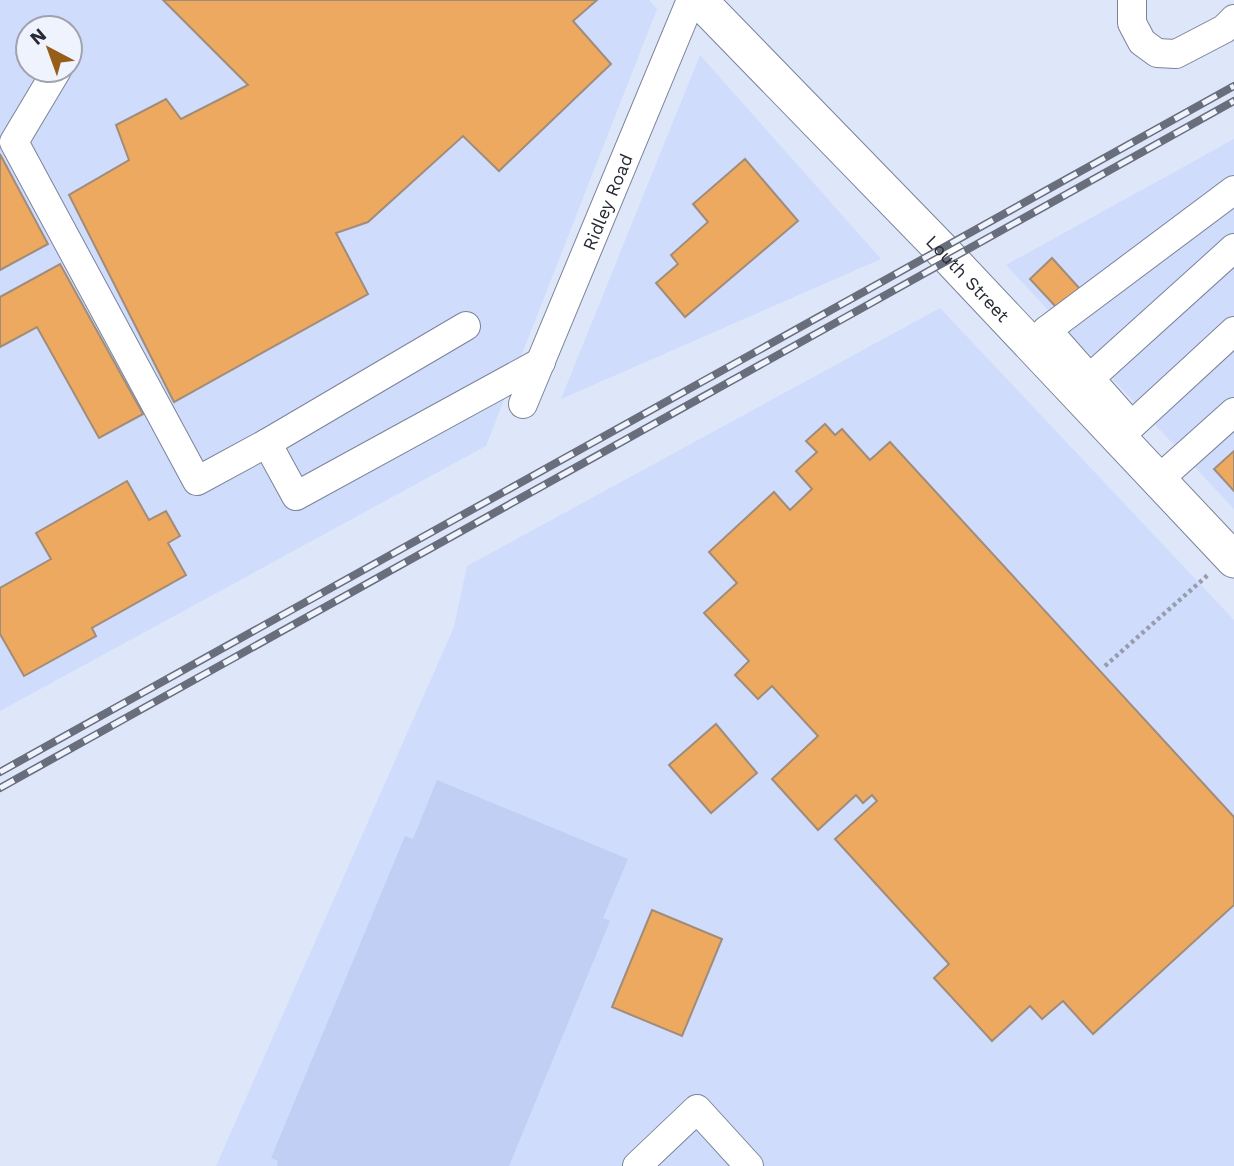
<svg xmlns="http://www.w3.org/2000/svg" width="1234" height="1166" font-family="'Work Sans',sans-serif">
	<style>
		.built { fill: #cfdcfc; fill-rule: evenodd }
		.garden { fill: #c1cff5 }
		.building { fill: #eea961; stroke: #a08c79; stroke-width: 2 }
		.lines { fill: none; stroke-linecap: round; stroke-linejoin: round }
		.minor-casing { stroke: #7b839a; stroke-width: 30 }
		.major-casing { stroke: #7b839a; stroke-width: 37 }
		.path { stroke: #979dad; stroke-width: 4.5; stroke-dasharray: 3.5 3.5; stroke-linecap: butt }
		.minor { stroke: #fff; stroke-width: 28 }
		.major { stroke: #fff; stroke-width: 35 }
		.rail-casing { stroke: #696e7c; stroke-width: 8 }
		.rail { stroke: #eff3fe; stroke-width: 5; stroke-dasharray: 16; stroke-linecap: butt }
		.labels { text-anchor: middle; dominant-baseline: central; stroke-width: 6; stroke-linejoin: round; paint-order: stroke }
		.street-label { font-size: 18px; fill: #272a34; stroke: #eff3fe }
	</style>
	<rect width="100%" height="100%" fill="#dee6fa"/>
	<g class="built">
		<path d="M0 0H649L657 9 486 446 0 711ZM28 28H70V70H28Z"/>
		<path d="M700 55 881 259 561 399Z"/>
		<path d="M1234 139V509L1006 265Z"/>
		<path d="M940 308 1234 620V1166H216L454 627 467 566Z"/>
	</g>
	<path class="garden" d="M437 780 628 859 603 918 610 921 509 1166H277L278 1161 271 1158 405 836 413 839Z"/>
	<g class="building">
		<path d="M163 0H597L573 21 611 64 499 171 463 136 368 222 336 233 368 294 174 402 69 195 129 160 116 125 166 99 181 119 248 85Z"/>
		<path d="M0 154 48 244 0 270Z"/>
		<path d="M745 159 798 221 685 317 656 283 678 264 671 255 708 222 693 204Z"/>
		<path d="M1052 258 1080 289 1058 309 1030 279Z"/>
		<path d="M60 264 143 414 99 438 37 327 0 347V297Z"/>
		<path d="M825 424 835 435 842 429 870 460 890 442 1234 817V905L1093 1034 1063 1001 1042 1019 1030 1006 992 1041 934 978 949 964 835 839 877 801 872 795 863 803 856 795 818 830 772 779 818 736 772 686 758 699 735 675 749 661 704 613 737 583 709 552 774 492 790 510 812 489 796 471 817 452 806 441Z"/>
		<path d="M1234 451V491L1214 469Z"/>
		<path d="M127 481 149 520 166 511 180 536 168 543 186 575 92 628 96 636 24 676 0 634V588L51 559 36 533Z"/>
		<path d="M716 724 757 773 711 813 669 765Z"/>
		<path d="M652 910 722 939 682 1036 612 1007Z"/>
	</g>
	<g class="lines">
		<g class="minor-casing">
			<g id="minor">
				<path d="M1132 0V23L1142 42 1157 53 1176 54 1224 29 1234 19"/>
				<path d="M57 70 14 142 197 481 267 443 466 326"/>
				<path d="M1047 330 1234 190"/>
				<path d="M1034 342 1047 330 1131 425"/>
				<path d="M1090 378 1234 248"/>
				<path id="s1" d="M523 404 691 0"/>
				<path d="M1119 437 1234 331"/>
				<path d="M267 443 296 496 541 362"/>
				<path d="M1158 480 1234 412"/>
				<path d="M637 1166 697 1109 749 1166"/>
			</g>
		</g>
		<g class="major-casing">
			<g id="major">
				<path id="s2" d="M699 0 941 249 1234 560"/>
			</g>
		</g>
		<path class="path" d="M1105 666 1209 574"/>
		<use href="#minor" class="minor"/>
		<use href="#major" class="major"/>
		<g class="rail-casing">
			<g id="rail">
				<path d="M0 772 1234 86"/>
				<path d="M0 788 1234 101"/>
			</g>
		</g>
		<use href="#rail" class="rail"/>
	</g>
	<g class="labels">
		<g class="street-label">
			<text stroke="none"><textPath href="#s1" startOffset="219">Ridley Road</textPath></text>
			<text stroke="none"><textPath href="#s2" startOffset="387">Louth Street</textPath></text>
		</g>
	</g>
	<g transform="translate(49 49) rotate(319)"><circle r="33" fill="#eff3fe" stroke="#9fa3ad" stroke-width="2"/>
	<path d="M0-5L12 26L0 18L-12 26Z" fill="#975e1a"/>
	<text y="-10" font-size="19" font-weight="bold" text-anchor="middle" fill="#272a34">N</text>
	</g>
</svg>
